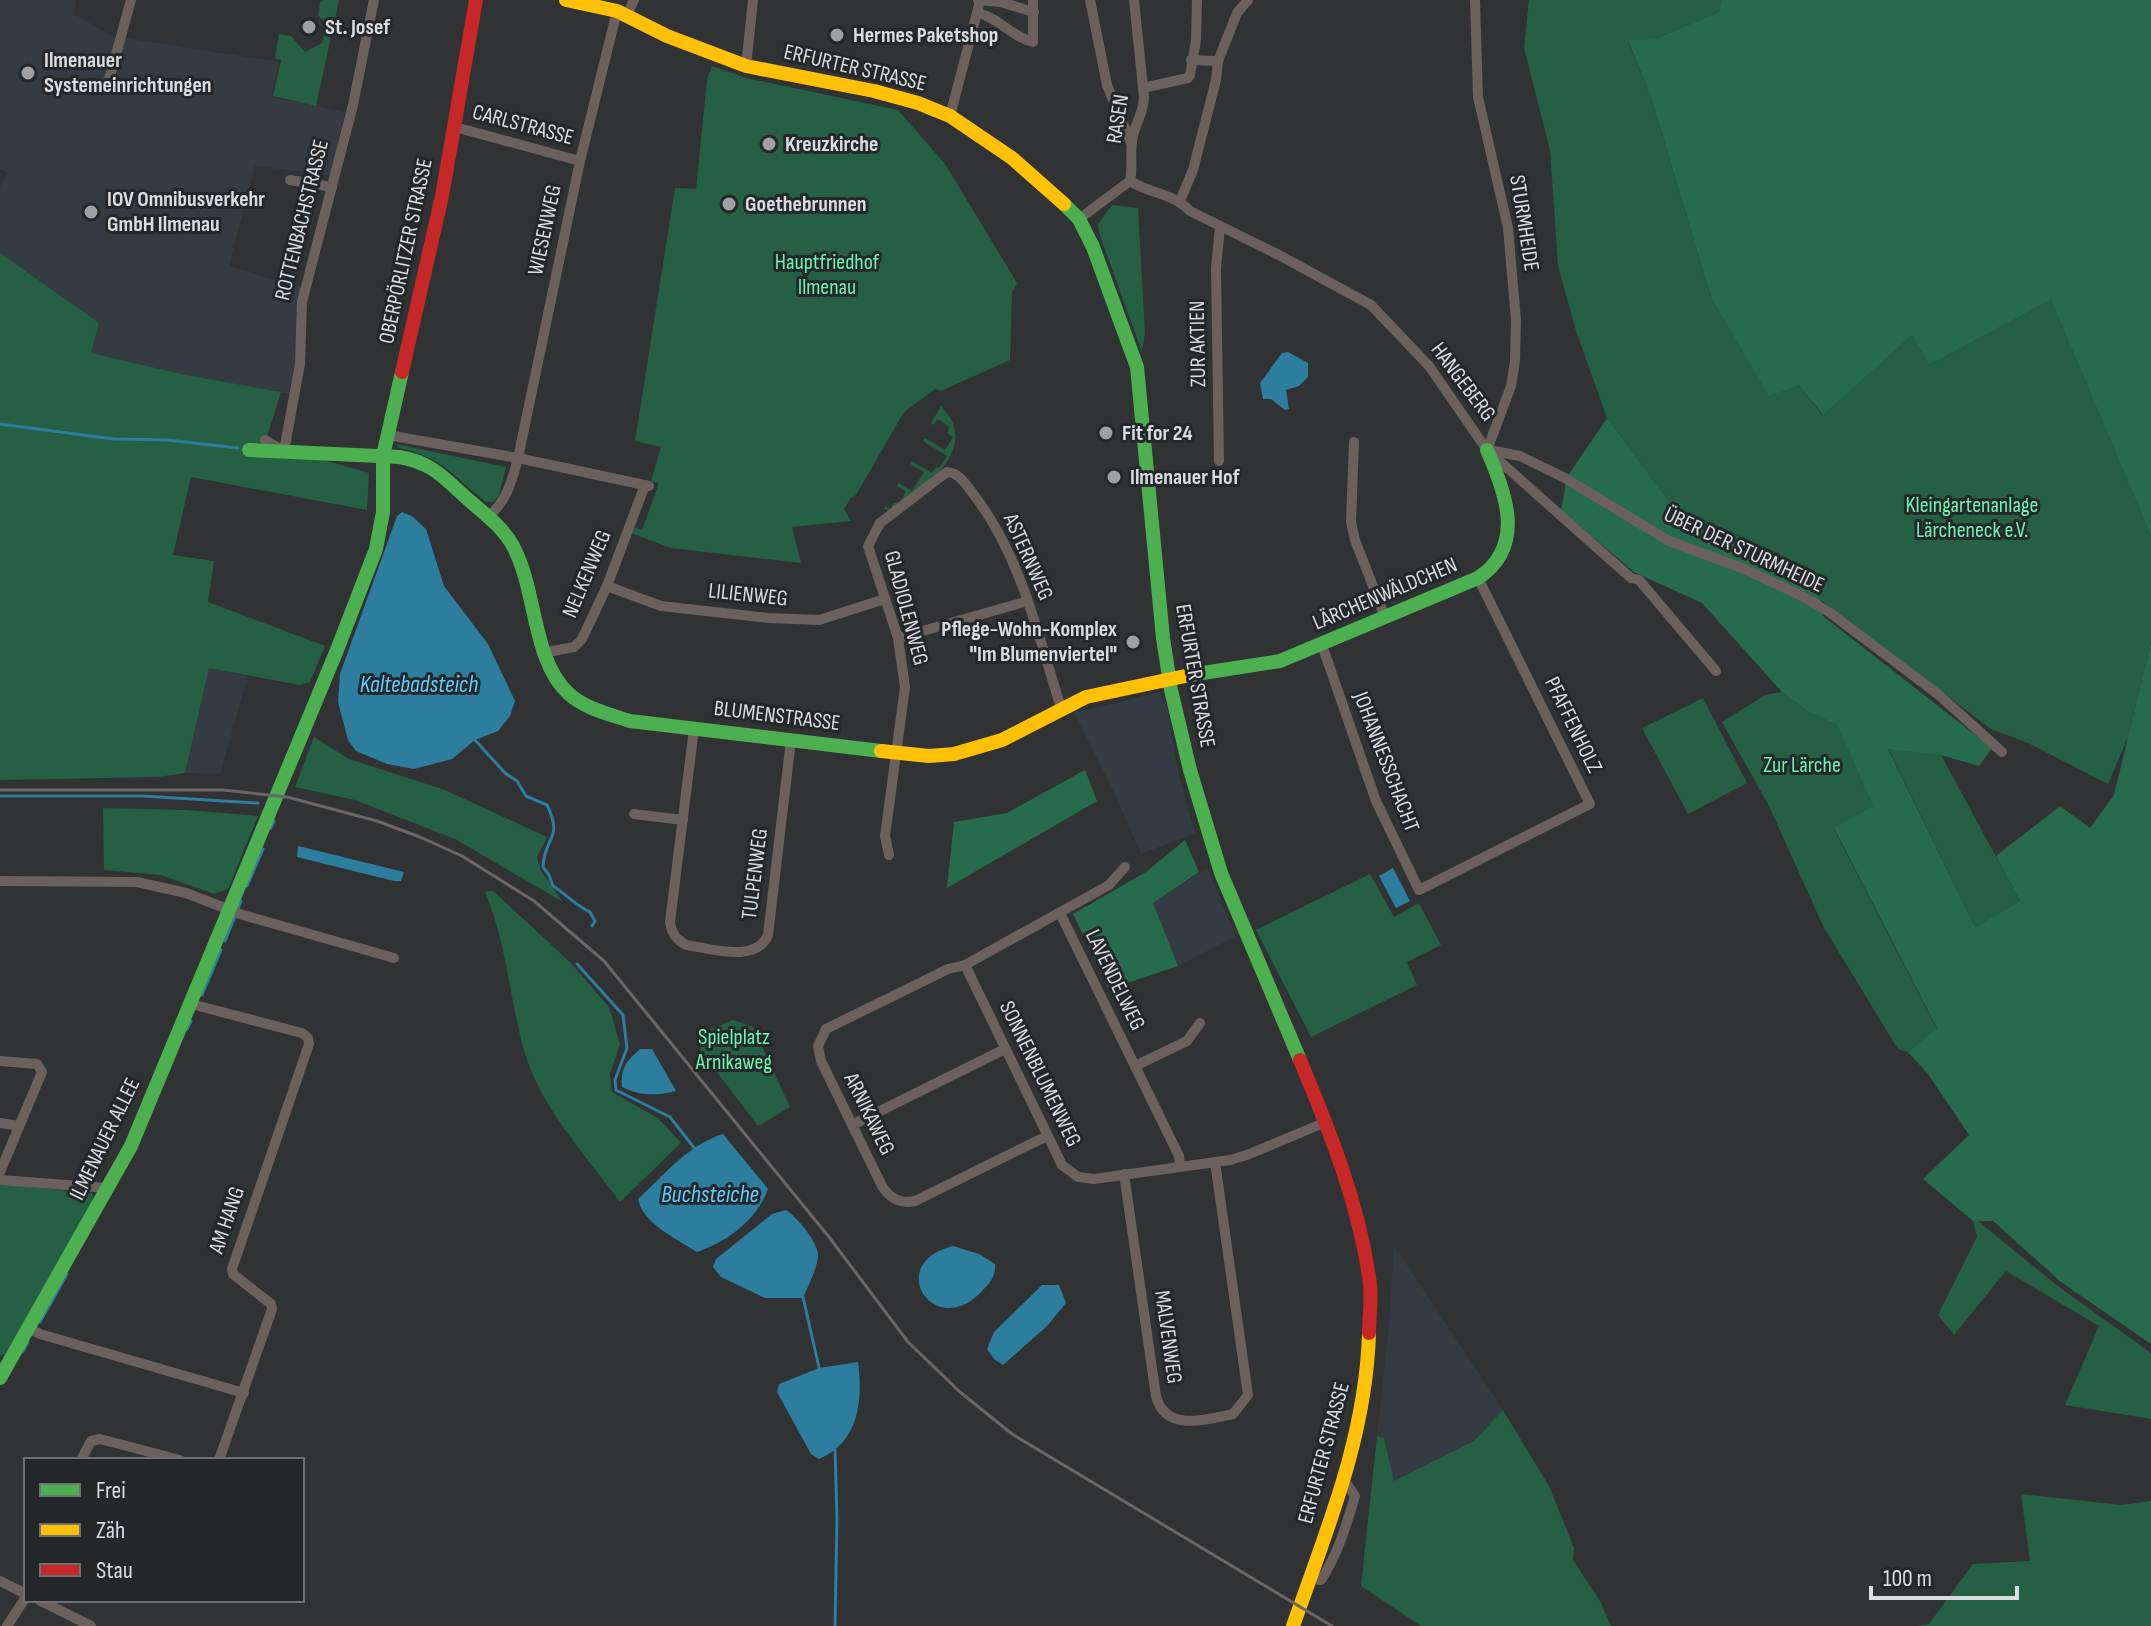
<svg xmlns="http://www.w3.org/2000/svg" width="2151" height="1626" font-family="'Sofia Sans Condensed',sans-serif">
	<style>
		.built { fill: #353b42 }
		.green { fill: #255f44 }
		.forest { fill: #266c4c }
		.water { fill: #2d7d9e }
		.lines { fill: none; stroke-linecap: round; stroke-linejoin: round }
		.stream { stroke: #2d7d9e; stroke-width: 3 }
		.street { stroke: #6b605e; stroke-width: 10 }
		.fast { stroke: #4caf50; stroke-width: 14 }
		.slow { stroke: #ffc107; stroke-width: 14 }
		.jam { stroke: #c62828; stroke-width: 14 }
		.rail { stroke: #6c6766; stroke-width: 3 }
		.poi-dot { fill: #9fa0a3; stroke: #25282b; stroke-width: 3 }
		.labels { text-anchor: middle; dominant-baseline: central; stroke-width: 6; stroke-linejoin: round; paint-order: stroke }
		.poi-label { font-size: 22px; font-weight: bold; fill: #dbdcdf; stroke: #25282b; text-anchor: start }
		.street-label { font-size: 22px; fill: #dbdcdf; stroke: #25282b }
		.park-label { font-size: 22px; fill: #6df4b1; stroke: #25282b }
		.water-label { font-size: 24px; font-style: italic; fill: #5fceff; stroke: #25282b }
	</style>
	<rect width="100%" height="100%" fill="#303234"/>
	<g class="built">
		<path d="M0 0H76L74 14 112 36 279 62 271 97 345 112 330 175 255 166 229 266 301 288 295 365 289 394 186 375 91 353 99 323 0 253V187L7 173 0 169Z"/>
		<path d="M209 667 248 676 220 774 185 773Z"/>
		<path d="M1160 692 1167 708 1179 776 1195 833 1141 854 1115 794 1074 713Z"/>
		<path d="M1207 868 1236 936 1178 966 1153 903Z"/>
		<path d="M1394 1245 1503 1410 1474 1441 1393 1481 1384 1438 1377 1436 1389 1324Z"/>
	</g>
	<g class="green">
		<path d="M324 0H339L316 106 273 96 281 60 275 58 279 34 291 36 305 52 322 43 326 22 318 16 320 3Z"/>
		<path d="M1529 0H1722L1719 12 1655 39 1628 41 1651 97 1711 297 1799 385 1822 415 1912 335 1929 365 2051 300 2151 536V642L2128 737 2108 784 2028 743 1991 729 1821 600 1780 554 1673 507 1607 418 1576 331 1558 266 1550 150 1524 48Z"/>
		<path d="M712 66 746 78 898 110 945 164 1017 283 1012 293 1010 360 941 391 935 389 904 412 856 495 851 498 844 509 851 521 792 527 801 563 671 548 631 533 633 527 642 530 659 483 651 481 661 447 635 441 675 188 696 189 707 79Z"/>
		<path d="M1112 205 1138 208 1145 333 1142 352 1099 233 1098 224Z"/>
		<path d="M0 253 99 323 91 353 186 375 281 392 265 443 369 473 367 510 191 477 173 555 214 561 208 602 325 646 310 682 300 685 209 668 185 773 158 777 0 780Z"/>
		<path d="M941 406C946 412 953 420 954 427 964 466 914 491 889 511L884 509 885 506 890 509 894 503 900 502 906 492 897 486 899 483 912 491 924 472 910 464 912 461 932 473 936 467 939 468 947 456 923 441 925 438 945 450 953 437 947 433 950 427 937 419 934 425 931 423Z"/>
		<path d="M396 444 506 467 499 495 493 502H486C452 475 445 459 399 448Z"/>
		<path d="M1782 692 1809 712 1837 725 1873 806 1834 829 1937 1029 1908 1052 1898 1049 1824 928 1769 806 1722 722 1765 695Z"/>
		<path d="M1703 698 1747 783 1688 814 1642 728Z"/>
		<path d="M314 737 349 759 445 790 547 837 537 857 541 871 563 902 455 839 355 800 295 787Z"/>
		<path d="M1888 748 1941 755 2020 901 1975 927Z"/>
		<path d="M103 808 186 810 258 816 228 889 214 894 161 875 104 870Z"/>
		<path d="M1370 874 1394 917 1419 903 1441 945 1407 962 1417 985 1311 1037 1256 930Z"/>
		<path d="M492 890 570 962 609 1007 620 1044 610 1074 612 1092 658 1118 681 1143 620 1202C584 1153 539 1106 523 1047 509 995 506 941 485 892Z"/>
		<path d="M733 1020 753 1027 790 1107 758 1126 700 1050 704 1032Z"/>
		<path d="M0 1184 92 1193 94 1202 7 1356 2 1354 0 1357Z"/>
		<path d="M1973 1221H1978L2059 1287 2151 1353V1419L2065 1405 2099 1326 2006 1271 1954 1335 1938 1315 1977 1237Z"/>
		<path d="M1503 1410 1549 1486 1574 1548 1573 1560 1600 1601 1611 1626H1421L1361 1586 1377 1436 1384 1438 1394 1481 1474 1441Z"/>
		<path d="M2021 1494 2122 1505 2151 1501V1626H1916L1929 1624 1973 1564 2030 1561Z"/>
	</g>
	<g class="forest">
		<path d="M1722 0H2151V536L2051 300 1929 365 1912 335 1823 415 1799 385 1769 396 1711 297 1651 97 1628 40 1655 39 1719 12Z"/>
		<path d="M1607 418 1673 507 1780 555 1821 600 1823 616 1992 748 1979 766 1941 755 1888 749 1975 927 2020 901 1996 856 2060 806 2090 828 2114 795 2151 642V1344L2061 1282 1993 1221H1973L1923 1179 1969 1135 1928 1074 1908 1052 1937 1028 1834 828 1873 806 1837 725 1809 712 1782 692 1702 603 1634 572 1561 510 1567 477Z"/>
		<path d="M1085 770 1097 801 947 888 954 822 1007 813Z"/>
		<path d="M1185 840 1199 872 1153 903 1178 966 1109 989 1073 914 1146 872Z"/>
	</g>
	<g class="water">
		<path d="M1288 352 1308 363V377L1299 386 1286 390 1289 409 1285 410 1271 399H1263L1260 383 1282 353Z"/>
		<path d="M402 512 412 516 426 529 444 586 488 644 515 701 510 716 498 731 475 740 452 759 414 769 387 764 356 751 348 740 338 702 340 674 397 516Z"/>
		<path d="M298 846 404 872 401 881H394L297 857Z"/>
		<path d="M1393 868 1410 901 1396 908 1379 876Z"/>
		<path d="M640 1049H652L676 1091C657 1096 639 1096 622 1087 620 1068 627 1061 640 1049Z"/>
		<path d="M723 1134 768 1189C757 1220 727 1242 697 1252 677 1239 643 1224 638 1199 664 1175 689 1144 723 1134Z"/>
		<path d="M786 1210C796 1216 819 1243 818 1256 817 1269 808 1286 803 1298H765L721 1277 713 1267 716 1259 772 1214Z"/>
		<path d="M953 1246 979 1254 995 1264C996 1276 990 1283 982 1291 936 1342 882 1264 953 1246Z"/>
		<path d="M1042 1285H1059L1066 1303 1047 1326 1003 1365 994 1359 987 1349 994 1332Z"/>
		<path d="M858 1362C863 1401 859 1442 819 1459L811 1454 777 1392 779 1384 819 1368Z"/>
	</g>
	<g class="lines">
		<g class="stream">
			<path d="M0 424 114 439 168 440 238 448"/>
			<path d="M475 740 505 773 517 781 526 796 547 805C564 840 544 836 543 867L549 875 553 886C566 894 576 906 590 912L595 921 592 926"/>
			<path d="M0 796H143L258 803"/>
			<path d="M271 828 274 821"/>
			<path d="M247 886 263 849"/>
			<path d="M225 941 241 901"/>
			<path d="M577 964 623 1015 627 1048 615 1080 616 1090 670 1117 695 1149"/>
			<path d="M202 995 221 950"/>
			<path d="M187 1029 191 1021"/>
			<path d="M803 1297 820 1372"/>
			<path d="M40 1322 67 1274"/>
			<path d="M23 1351 28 1342"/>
			<path d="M835 1450 837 1518 835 1626"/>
		</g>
		<g class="street">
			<path d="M978 0 1000 2 1034 12"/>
			<path d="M1090 0 1107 85 1131 143"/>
			<path d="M1475 0 1478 97 1508 228 1516 320 1515 361 1511 386 1487 450"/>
			<path d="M978 13C999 18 1012 37 1033 42V0"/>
			<path d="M627 15 634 0"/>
			<path d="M1191 60 1218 61"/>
			<path d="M746 66 753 0"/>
			<path d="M107 87 131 0"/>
			<path d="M1143 88 1188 78 1190 75 1196 40 1197 0"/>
			<path d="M950 116 980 1"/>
			<path d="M455 127 580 161"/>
			<path d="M290 180 332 187"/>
			<path d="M1130 181C1150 194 1173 193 1190 211L1279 255 1371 305 1429 366 1487 450 1631 578 1639 580 1716 671"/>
			<path d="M1180 201 1193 170 1216 80 1218 61 1237 13 1248 0"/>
			<path d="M1079 219 1130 181C1133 168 1130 155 1132 141 1134 125 1144 113 1144 97L1134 0"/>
			<path d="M388 435 518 458 649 486"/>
			<path d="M265 440 284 451 300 364 302 302 353 105 374 0"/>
			<path d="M1354 442 1351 522 1355 540 1385 617"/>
			<path d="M1489 450 1520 456 1563 477 1669 541 1742 568 1802 596 1829 612 1939 695 2002 752"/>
			<path d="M1219 461 1216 268 1220 227"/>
			<path d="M489 516C507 500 512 481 518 458L580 161 617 11"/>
			<path d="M607 586 661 606 768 618 819 620 885 599"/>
			<path d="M898 638 1028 601"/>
			<path d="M1322 645 1376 801 1419 890 1590 804 1478 578"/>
			<path d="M542 653 574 647 582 639 607 586 645 485"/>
			<path d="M694 729 670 922C672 934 676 939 686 945 710 948 756 964 768 935L791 740"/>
			<path d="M634 814 683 820"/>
			<path d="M889 855 885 836 905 687 898 638 868 546 880 523 947 472C960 473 966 485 974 495 1021 556 1038 635 1061 708"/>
			<path d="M0 881 137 882 186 893 243 915 394 958"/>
			<path d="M1060 913 1179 1156 1180 1166"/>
			<path d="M965 965 1062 1165 1078 1177 1094 1179 1230 1160 1247 1155 1326 1122"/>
			<path d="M191 1004 302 1033 308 1038 309 1044 232 1269 233 1274 271 1304 272 1309 219 1460"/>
			<path d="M0 1061 37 1064 42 1072 0 1172"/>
			<path d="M1135 1066 1187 1041 1200 1023"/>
			<path d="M0 1123 19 1126"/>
			<path d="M852 1125 1005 1049"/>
			<path d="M1047 1136 915 1201C901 1204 890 1199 882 1186L821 1061 818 1046 826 1029 948 969 965 965 1109 885 1125 867"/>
			<path d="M1124 1174 1156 1396C1165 1432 1205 1420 1233 1414L1248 1395 1215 1162"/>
			<path d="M0 1180 108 1188"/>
			<path d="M28 1328 40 1334 244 1393"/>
			<path d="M81 1460 91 1441 100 1439 180 1460"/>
			<path d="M1310 1579 1321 1580C1338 1554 1346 1526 1355 1496L1344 1480"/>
			<path d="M0 1581 26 1594"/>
			<path d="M39 1600 91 1626"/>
			<path d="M7 1626 26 1597"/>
		</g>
		<g class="fast">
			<path d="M1064 204 1079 219 1093 247 1137 367 1163 638 1171 690 1190 770 1221 873 1300 1060"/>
			<path d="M249 450 399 457C427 461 442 475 461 493 479 510 501 524 513 546 537 590 532 661 569 694 586 709 609 714 630 721L881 751"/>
			<path d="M1190 675 1280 661 1478 578C1526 547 1506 493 1487 450"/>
			<path d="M0 1378 131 1146 337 650 376 549 383 512V456L402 372"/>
		</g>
		<g class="slow">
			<path d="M566 0 617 11 667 36 746 66 874 91 918 103 950 116 1012 158 1064 204"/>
			<path d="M881 751 929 756 954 754 1002 740 1086 697 1190 675"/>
			<path d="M1293 1626C1327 1529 1366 1437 1369 1333"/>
		</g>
		<g class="jam">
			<path d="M402 372 442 196 476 0"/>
			<path d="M1300 1060C1330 1132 1360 1206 1370 1284 1372 1300 1369 1317 1369 1333"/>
		</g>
		<path class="rail" d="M0 790H223L287 797 377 821 420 837 462 856 534 901 604 961 829 1237 908 1342 960 1392 1012 1434 1332 1626"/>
	</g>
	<g class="poi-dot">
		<circle cx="309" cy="27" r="8"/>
		<circle cx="837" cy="35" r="8"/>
		<circle cx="28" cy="73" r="8"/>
		<circle cx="769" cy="144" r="8"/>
		<circle cx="729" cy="204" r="8"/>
		<circle cx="91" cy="212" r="8"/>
		<circle cx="1106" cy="433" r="8"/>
		<circle cx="1114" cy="477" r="8"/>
		<circle cx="1133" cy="642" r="8"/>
	</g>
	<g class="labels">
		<g class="poi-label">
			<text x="325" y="27">St. Josef</text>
			<text x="853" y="35">Hermes Paketshop</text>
			<text x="44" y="60">Ilmenauer<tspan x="44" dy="25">Systemeinrichtungen</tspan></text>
			<text x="785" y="144">Kreuzkirche</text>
			<text x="107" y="199">IOV Omnibusverkehr<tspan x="107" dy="25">GmbH Ilmenau</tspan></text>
			<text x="745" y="204">Goethebrunnen</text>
			<text x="1122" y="433">Fit for 24</text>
			<text x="1130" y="477">Ilmenauer Hof</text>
			<text x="1117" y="629" text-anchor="end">Pflege-Wohn-Komplex<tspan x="1117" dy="25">"Im Blumenviertel"</tspan></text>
		</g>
		<g class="street-label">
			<text transform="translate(855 68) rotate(13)">ERFURTER STRASSE</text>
			<text transform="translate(1118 119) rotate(-81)">RASEN</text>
			<text transform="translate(523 125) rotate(15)">CARLSTRASSE</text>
			<text transform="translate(302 220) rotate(-76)">ROTTENBACHSTRASSE</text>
			<text transform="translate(1524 223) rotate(81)">STURMHEIDE</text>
			<text transform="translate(545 230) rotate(-78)">WIESENWEG</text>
			<text transform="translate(406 251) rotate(-78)">OBERPÖRLITZER STRASSE</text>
			<text transform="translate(1198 344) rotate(-91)">ZUR AKTIEN</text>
			<text transform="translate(1463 382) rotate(53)">HANGEBERG</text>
			<text transform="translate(1744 550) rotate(25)">ÜBER DER STURMHEIDE</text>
			<text transform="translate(1028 557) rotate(66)">ASTERNWEG</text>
			<text transform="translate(587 574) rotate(-67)">NELKENWEG</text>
			<text transform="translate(1385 594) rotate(-23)">LÄRCHENWÄLDCHEN</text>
			<text transform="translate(748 595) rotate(6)">LILIENWEG</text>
			<text transform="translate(906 608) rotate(75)">GLADIOLENWEG</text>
			<text transform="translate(1195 676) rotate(80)">ERFURTER STRASSE</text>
			<text transform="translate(777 716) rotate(7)">BLUMENSTRASSE</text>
			<text transform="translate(1573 725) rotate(64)">PFAFFENHOLZ</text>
			<text transform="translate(1386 762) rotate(69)">JOHANNESSCHACHT</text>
			<text transform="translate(755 874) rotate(-83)">TULPENWEG</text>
			<text transform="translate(1115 980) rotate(64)">LAVENDELWEG</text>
			<text transform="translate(1040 1074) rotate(64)">SONNENBLUMENWEG</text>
			<text transform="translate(869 1114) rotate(64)">ARNIKAWEG</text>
			<text transform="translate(105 1139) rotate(-64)">ILMENAUER ALLEE</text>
			<text transform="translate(227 1220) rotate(-71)">AM HANG</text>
			<text transform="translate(1168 1337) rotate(82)">MALVENWEG</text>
			<text transform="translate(1324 1453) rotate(-75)">ERFURTER STRASSE</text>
		</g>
		<g class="park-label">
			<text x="827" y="262">Hauptfriedhof<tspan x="827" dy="25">Ilmenau</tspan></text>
			<text x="1972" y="505">Kleingartenanlage<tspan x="1972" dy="25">Lärcheneck e.V.</tspan></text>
			<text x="1802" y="765">Zur Lärche</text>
			<text x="734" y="1037">Spielplatz<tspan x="734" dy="25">Arnikaweg</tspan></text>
		</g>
		<g class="water-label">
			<text x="419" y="684">Kaltebadsteich</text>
			<text x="710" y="1194">Buchsteiche</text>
		</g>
	</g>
	<rect x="24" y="1458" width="280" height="144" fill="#25282b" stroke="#6e7073" stroke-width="2"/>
	<rect x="40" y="1484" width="40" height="12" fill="#4caf50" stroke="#6e7073" stroke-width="2"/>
	<text x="96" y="1498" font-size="24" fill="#dbdcdf">Frei</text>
	<rect x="40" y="1524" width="40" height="12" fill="#ffc107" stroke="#6e7073" stroke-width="2"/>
	<text x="96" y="1538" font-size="24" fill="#dbdcdf">Zäh</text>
	<rect x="40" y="1564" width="40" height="12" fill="#c62828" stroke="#6e7073" stroke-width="2"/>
	<text x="96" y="1578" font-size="24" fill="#dbdcdf">Stau</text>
	<path d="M1871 1586v12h146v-12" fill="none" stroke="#dbdcdf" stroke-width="4"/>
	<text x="1883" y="1586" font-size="24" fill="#dbdcdf" stroke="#25282b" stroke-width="6" paint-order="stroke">100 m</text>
</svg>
